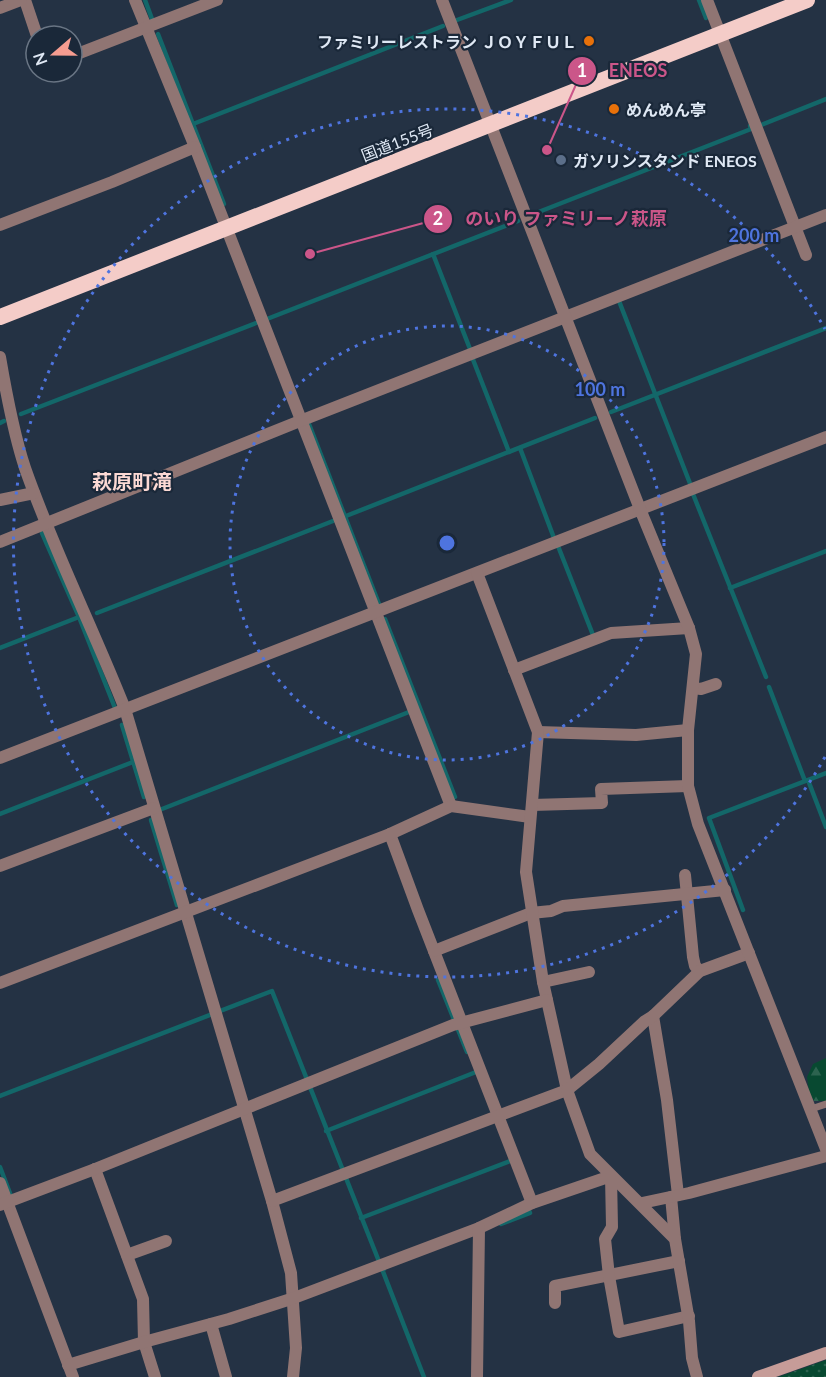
<svg xmlns="http://www.w3.org/2000/svg" width="826" height="1377" font-family="Lato,'Noto Sans JP',sans-serif">
	<style>
		.grass { fill: url(#grass-dots) }
		.forest { fill: url(#forest-firs) }
		.lines { fill: none; stroke-linecap: round; stroke-linejoin: round }
		.stream { stroke: #136769; stroke-width: 4.5 }
		.service { stroke: #907573; stroke-width: 7 }
		.minor { stroke: #907573; stroke-width: 12 }
		.tertiary { stroke: #907573; stroke-width: 12 }
		.secondary { stroke: #c69c98; stroke-width: 12 }
		.trunk { stroke: #f4ccc8; stroke-width: 16 }
		.ring { fill: none; stroke: #4e74df; stroke-width: 3; stroke-dasharray: 3 6 }
		.food-dot { fill: #e8710a; stroke: #1a2839; stroke-width: 2 }
		.service-dot { fill: #5c6f8a; stroke: #1a2839; stroke-width: 2 }
		.labels { text-anchor: middle; dominant-baseline: central; stroke-width: 4.5; stroke-linejoin: round; paint-order: stroke }
		.poi-label { font-size: 16px; font-weight: bold; fill: #dfe8f4; stroke: #1a2839; text-anchor: start }
		.street-label { font-size: 16px; fill: #dfe8f4; stroke: #1a2839 }
		.quarter-label { font-size: 20px; font-weight: bold; fill: #fcd9d4; stroke: #1a2839 }
		.centre { fill: #4e74df; stroke: #1a2839; stroke-width: 3 }
		.ring-label { font-size: 18px; text-anchor: middle; font-weight: bold; fill: #4e74df; stroke: #1a2839; stroke-width: 4.5; stroke-linejoin: round; paint-order: stroke }
		.leader { fill: none; stroke: #cb5689; stroke-width: 2 }
		.callout-dot { fill: #cb5689; stroke: #1a2839; stroke-width: 2 }
		.mark-label { font-size: 18px; text-anchor: middle; font-weight: bold; fill: #fff }
		.callout-label { font-size: 18px; text-anchor: middle; font-weight: bold; fill: #cb5689; stroke: #1a2839; stroke-width: 4.5; stroke-linejoin: round; paint-order: stroke }
	</style>
	<defs>
		<pattern id="grass-dots" width="8" height="8" patternUnits="userSpaceOnUse" patternTransform="scale(1.5)"><rect width="8" height="8" fill="#084931"/><path d="M2 2h.1M6 6h.1" fill="none" stroke="#2c634f" stroke-width="1.8" stroke-linecap="round"/></pattern>
		<pattern id="forest-firs" width="22" height="20" patternUnits="userSpaceOnUse" patternTransform="scale(1.5)"><rect width="22" height="20" fill="#084931"/><path d="M5 1l3.5 6h-7zM16 11l3.5 6h-7z" fill="#2c634f"/></pattern>
	</defs>
	<rect width="100%" height="100%" fill="#243244"/>
	<path class="grass" d="M826 1360V1377H778Z"/>
	<path class="forest" d="M826 1058V1101H814L809 1092 807 1077 813 1064Z"/>
	<g class="lines">
		<g class="stream">
			<path d="M145 0 152 19"/>
			<path d="M699 0 706 18"/>
			<path d="M457 20 511 0"/>
			<path d="M158 34 224 204"/>
			<path d="M193 124 443 26"/>
			<path d="M761 125 826 99"/>
			<path d="M536 213 751 129 750 126"/>
			<path d="M433 254 470 349"/>
			<path d="M619 301 691 486"/>
			<path d="M267 319 518 221"/>
			<path d="M472 357 509 452"/>
			<path d="M611 412 826 328"/>
			<path d="M21 414 256 323"/>
			<path d="M0 423 4 421"/>
			<path d="M309 424 379 604"/>
			<path d="M520 448 554 538"/>
			<path d="M693 494 766 677"/>
			<path d="M346 516 595 418"/>
			<path d="M42 533 79 617 115 708"/>
			<path d="M558 546 593 635"/>
			<path d="M730 588 826 551"/>
			<path d="M97 613 333 521"/>
			<path d="M385 619 455 797"/>
			<path d="M0 648 79 617"/>
			<path d="M769 687 805 781"/>
			<path d="M122 725 144 797"/>
			<path d="M808 780 826 827"/>
			<path d="M162 809 409 712"/>
			<path d="M0 814 133 762"/>
			<path d="M151 820 177 905"/>
			<path d="M743 910 709 818 826 773"/>
			<path d="M438 980 467 1052"/>
			<path d="M0 1096 272 991 380 1264"/>
			<path d="M326 1131 476 1072"/>
			<path d="M0 1167 11 1196"/>
			<path d="M361 1218 510 1161"/>
			<path d="M501 1224 530 1213 528 1208"/>
			<path d="M384 1269H382L424 1377"/>
		</g>
		<path class="service" d="M811 1109 826 1104"/>
		<g class="minor">
			<path d="M25 0 37 36"/>
			<path d="M135 0 195 147 451 806"/>
			<path d="M707 0 806 255"/>
			<path d="M0 8 21 0"/>
			<path d="M72 56 217 0"/>
			<path d="M0 225 112 182 195 147"/>
			<path d="M0 357C6 392 14 435 25 468 54 551 93 628 125 709L272 1201 291 1273 296 1348 293 1377"/>
			<path d="M0 500 34 493"/>
			<path d="M0 542 300 421 826 215"/>
			<path d="M514 670 611 633 689 628"/>
			<path d="M693 688 701 689 716 684"/>
			<path d="M538 732 636 735 688 730"/>
			<path d="M0 758 826 437"/>
			<path d="M532 805 602 803 601 789 688 786"/>
			<path d="M390 834 418 910 532 1203"/>
			<path d="M0 866 154 808"/>
			<path d="M685 875 693 957 695 966 700 971"/>
			<path d="M434 951 531 913 551 911 563 906 725 890"/>
			<path d="M543 982 589 972"/>
			<path d="M0 983 390 834 451 806 530 817"/>
			<path d="M653 1016 667 1100 678 1195"/>
			<path d="M95 1169 143 1299 144 1342 155 1377"/>
			<path d="M0 1183 73 1377"/>
			<path d="M671 1197 675 1239"/>
			<path d="M272 1201 567 1090 543 982 526 872 538 732 477 573"/>
			<path d="M642 1203 689 1193 826 1156"/>
			<path d="M0 1205 95 1169 453 1025 547 1000"/>
			<path d="M127 1255 166 1241"/>
			<path d="M555 1303V1286L679 1261"/>
			<path d="M211 1324 226 1377"/>
			<path d="M68 1365 144 1342 229 1319 294 1298 479 1228 532 1203 611 1176 612 1227 605 1239 609 1276 619 1332 689 1316"/>
			<path d="M477 1377 479 1228"/>
			<path d="M697 1377 692 1358 689 1321 675 1239 590 1154 567 1090 599 1064 645 1021 653 1016 700 971 749 953"/>
		</g>
		<path class="tertiary" d="M442 0 640 509 689 628 696 654 688 730V786L698 824 826 1149"/>
		<path class="secondary" d="M758 1377 826 1353"/>
		<path class="trunk" d="M0 317 807 0"/>
	</g>
	<g class="ring">
		<circle cx="447" cy="543" r="217"/>
		<path d="M825 757A434 434 0 1 1 825 329"/>
	</g>
	<g class="food-dot">
		<circle cx="589" cy="41" r="6"/>
		<circle cx="614" cy="109" r="6"/>
	</g>
	<circle class="service-dot" cx="561" cy="160" r="6"/>
	<g class="labels">
		<g class="poi-label">
			<text x="577" y="41" text-anchor="end">ファミリーレストラン ＪＯＹＦＵＬ</text>
			<text x="626" y="109">めんめん亭</text>
			<text x="573" y="160">ガソリンスタンド ENEOS</text>
		</g>
		<g class="street-label">
			<text transform="translate(397 142) rotate(-21)">国道155号</text>
		</g>
		<g class="quarter-label">
			<text x="132" y="481">萩原町滝</text>
		</g>
	</g>
	<circle cx="447" cy="543" r="9" class="centre"/>
	<g class="ring-label">
		<text x="754" y="242">200 m</text>
		<text x="600" y="396">100 m</text>
	</g>
	<path class="leader" d="M547 150L582 71M310 254L438 219"/>
	<g class="callout-dot">
		<circle cx="547" cy="150" r="6"/>
		<circle cx="310" cy="254" r="6"/>
		<circle cx="582" cy="71" r="15"/>
		<circle cx="438" cy="219" r="15"/>
	</g>
	<g class="mark-label">
		<text x="582" y="77">1</text>
		<text x="438" y="225">2</text>
	</g>
	<g class="callout-label">
		<text x="638" y="77">ENEOS</text>
		<text x="566" y="225">のいり ファミリーノ萩原</text>
	</g>
	<g transform="translate(54 54) rotate(250)"><circle r="28" fill="#1a2839" stroke="#697584" stroke-width="1.5"/>
	<path d="M0-4.5L10 22L0 15L-10 22Z" fill="#f59c90"/>
	<text y="-9" font-size="16" font-weight="bold" text-anchor="middle" fill="#dfe8f4">N</text>
	</g>
</svg>
